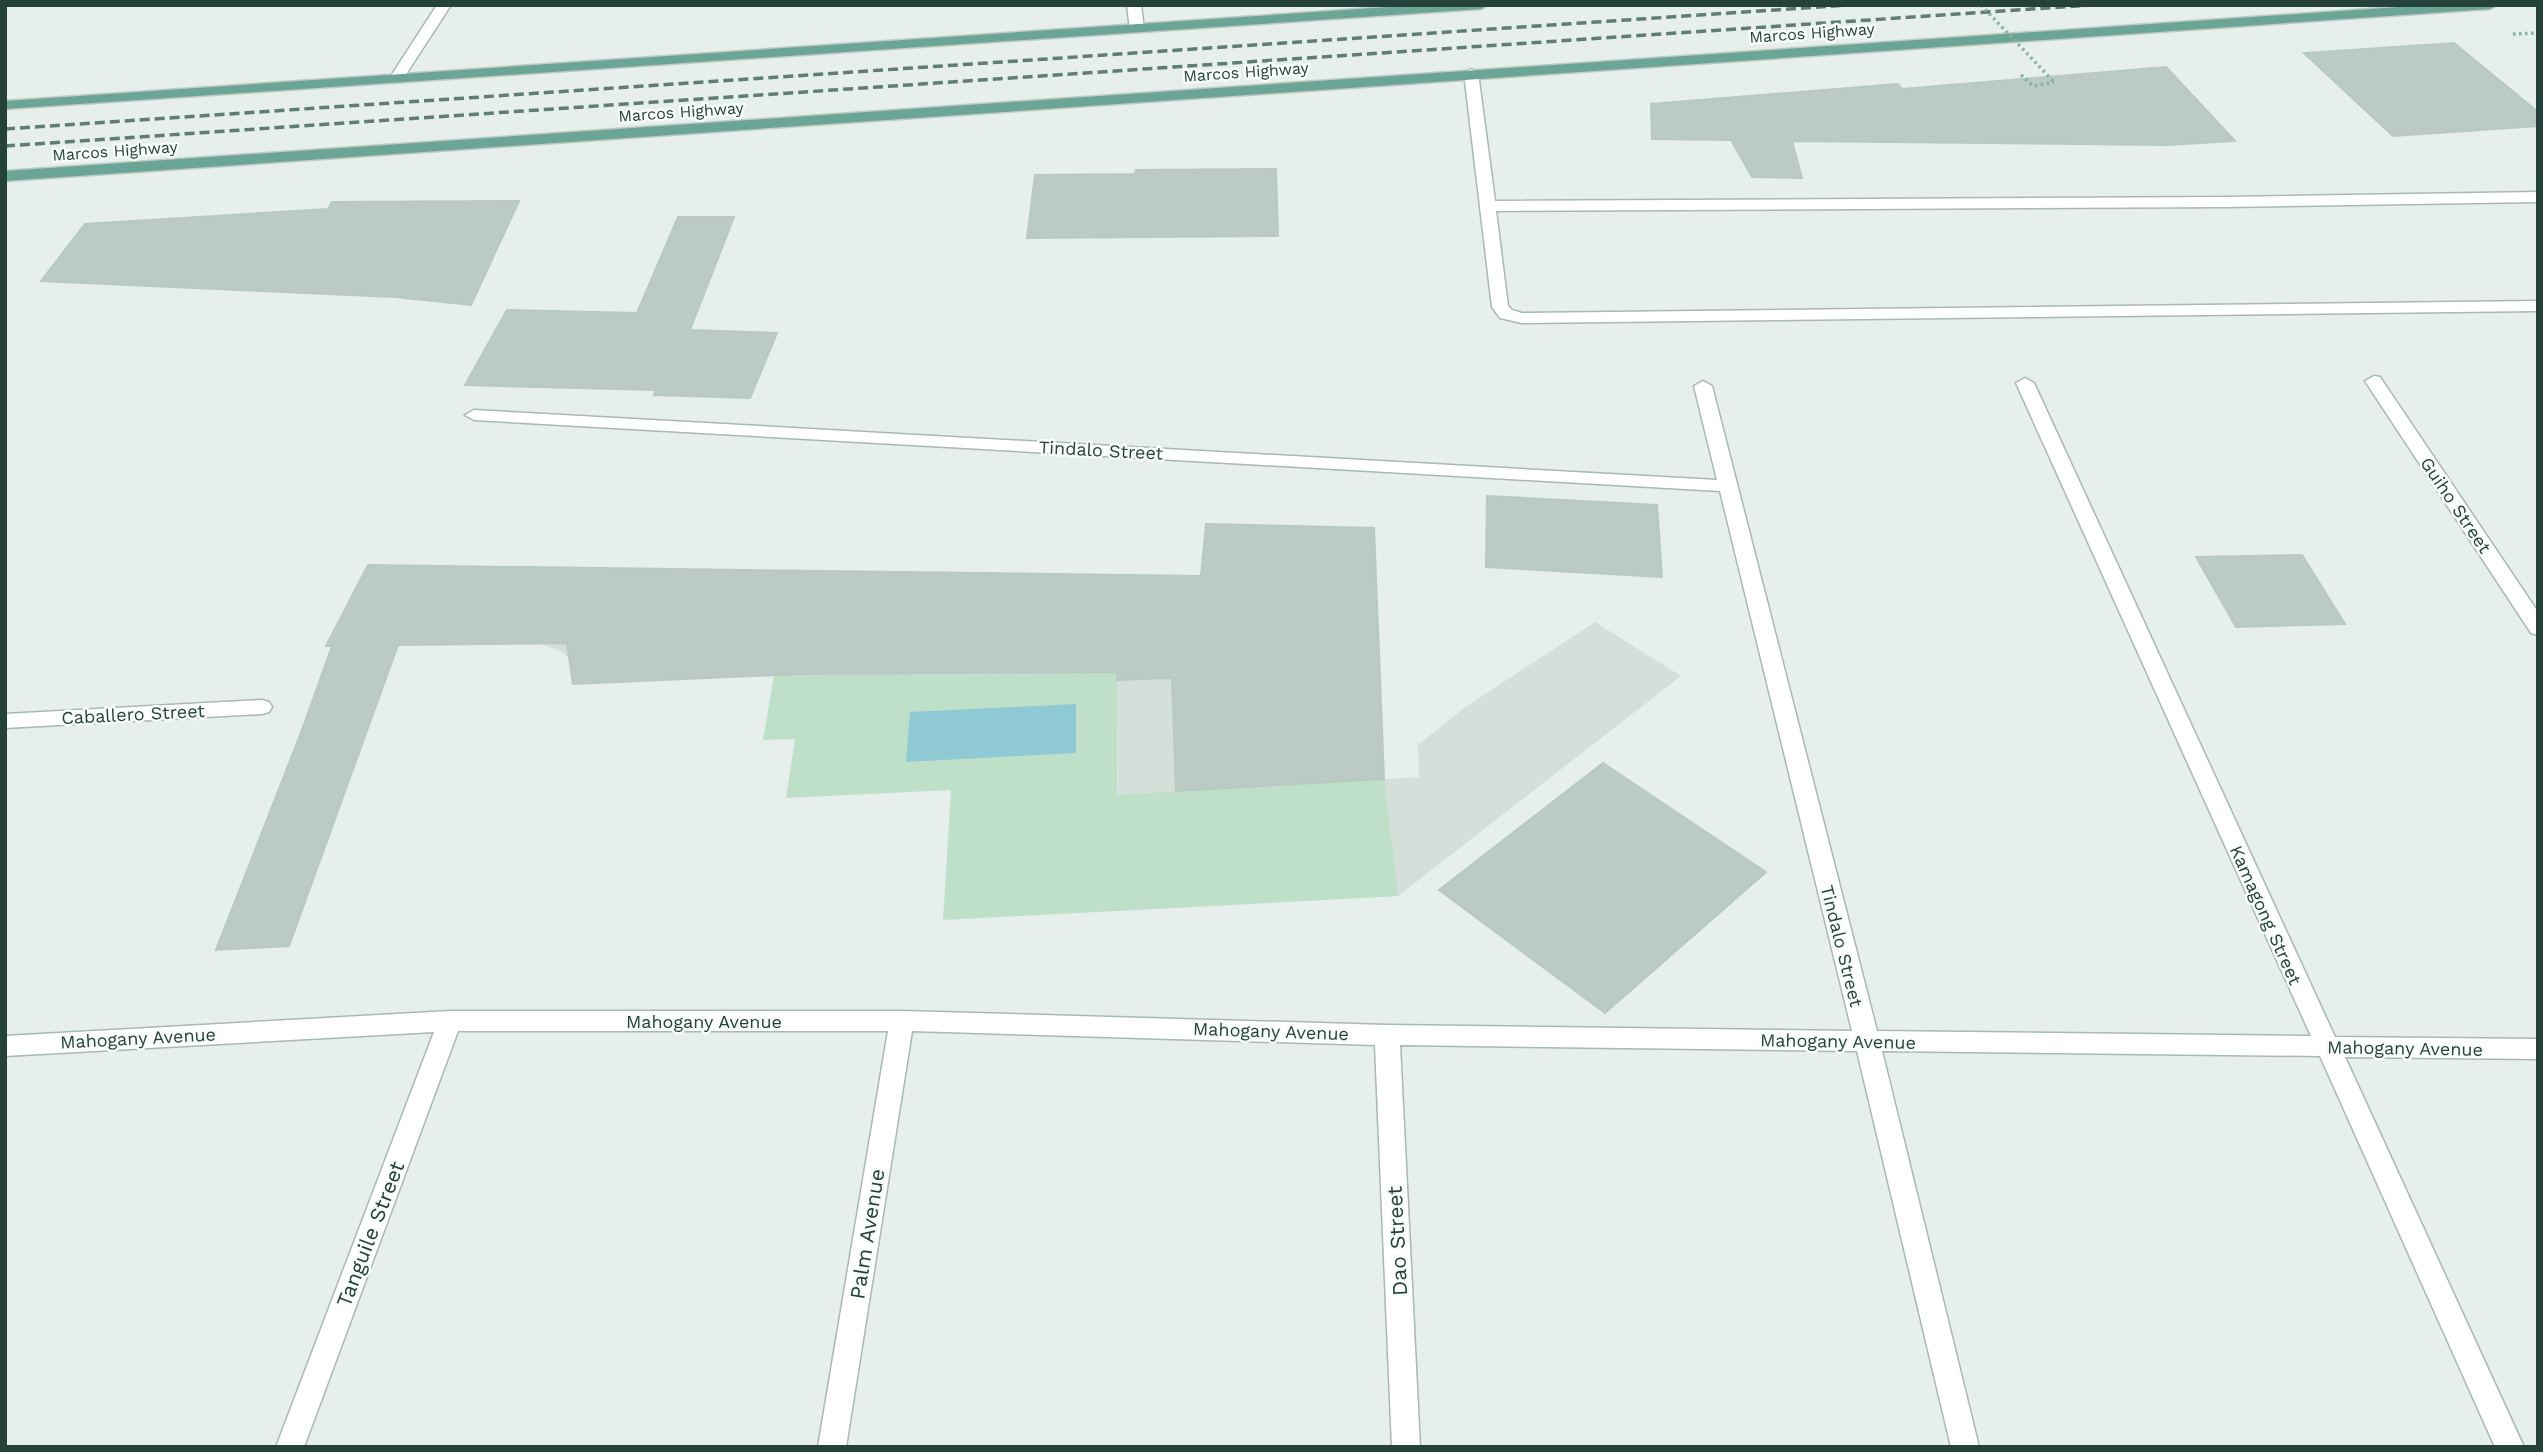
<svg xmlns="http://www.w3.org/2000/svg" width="2543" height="1452" font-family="'Work Sans',sans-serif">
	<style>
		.built { fill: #d4dfda }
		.green { fill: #bfe0c8 }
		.water { fill: #8ec9d4 }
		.building { fill: #bbcac4; stroke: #b8c9c2; stroke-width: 2 }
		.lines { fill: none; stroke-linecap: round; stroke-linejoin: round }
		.lane-casing { stroke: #a8b8b2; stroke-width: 3 }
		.street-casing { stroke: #a8b8b2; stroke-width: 3 }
		.primary-casing { stroke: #c2cac8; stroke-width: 3 }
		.path { stroke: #86b3a5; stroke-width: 3.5; stroke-dasharray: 2.5 3.5; stroke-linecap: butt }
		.lane { fill: #fff; fill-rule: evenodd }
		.street { fill: #fff; fill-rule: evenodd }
		.primary { fill: #6aa596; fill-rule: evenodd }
		.rail { stroke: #5f7d75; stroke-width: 3.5; stroke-dasharray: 10 5; stroke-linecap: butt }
		.path-bridge { stroke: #86b3a5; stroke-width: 3.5; stroke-dasharray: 2.5 3.5; stroke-linecap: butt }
		.labels { text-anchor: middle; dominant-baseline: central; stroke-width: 5; stroke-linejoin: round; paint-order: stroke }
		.far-street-label { font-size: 16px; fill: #24423a; stroke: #f7fbf9 }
		.street-label { font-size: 18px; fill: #24423a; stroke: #f7fbf9 }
		.near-street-label { font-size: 21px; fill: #24423a; stroke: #f7fbf9 }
	</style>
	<rect width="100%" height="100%" fill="#e6efeb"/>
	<path class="built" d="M1206 524 1374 528 1384 779 1419 777 1418 745 1464 708 1595 622 1681 676 1398 896 1118 911 1117 673 774 675 573 684 569 659 562 652 541 644 326 646 368 565 1200 576Z"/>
	<path class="green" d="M1117 672V795L1384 779 1398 896 943 920 951 790 786 798 795 739 763 740 774 675Z"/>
	<path class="water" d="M1076 704V753L906 762 910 712Z"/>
	<g class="building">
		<path d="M2454 43 2538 112V126L2393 136 2304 53Z"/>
		<path d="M2166 67 2235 141 2168 145 1792 141 1802 178 1752 177 1731 140 1652 139 1651 104 1898 84 1902 89Z"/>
		<path d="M1276 169 1278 236 1027 238 1035 175 1135 174 1136 170Z"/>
		<path d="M519 201 471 305 395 297 41 281 85 224 328 209 332 202Z"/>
		<path d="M678 217H734L690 330 777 333 750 398 654 395 656 390 465 385 507 310 637 313Z"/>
		<path d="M1487 496 1657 505 1662 577 1486 567Z"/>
		<path d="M1206 524 1374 528 1384 779 1176 791 1172 678 1117 680V672L800 674 573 684 567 643 398 645 289 946 216 950 302 730 332 646H326L368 565 1201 576Z"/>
		<path d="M2302 555 2345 624 2236 627 2196 557Z"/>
		<path d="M1603 763 1766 872 1605 1013 1439 890Z"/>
	</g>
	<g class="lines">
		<g class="lane-casing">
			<g id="lane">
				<path d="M437 5H451L401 82H391L389 79Z"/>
				<path d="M1127 5H1141L1144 29 1142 32H1132L1130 29Z"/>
			</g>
		</g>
		<g class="street-casing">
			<g id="street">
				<path d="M1471 69 1478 73 1495 201 2228 197 2538 192V202L2228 207 1496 211 1508 306 1512 310 1522 313 2538 301V311L1522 323 1500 318 1492 307 1464 73Z"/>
				<path d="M2374 376 2380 377 2538 612V635L2531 633 2365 381Z"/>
				<path d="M2025 378 2034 383 2335 1037 2538 1039V1059L2345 1057 2524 1447H2495L2320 1056 1882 1051 1979 1447H1951L1857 1051 1400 1045 1420 1447H1392L1375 1045 912 1031 846 1447H818L888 1031H458L304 1447H276L434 1032 5 1056V1036L450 1011H902L1387 1025 1852 1031 1720 491 474 420 465 415 474 410 1717 480 1694 386 1703 381 1712 386 1877 1031 2311 1036 2016 383Z"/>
				<path d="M262 700 269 702 272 707 269 712 262 714 5 728V714Z"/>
			</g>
		</g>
		<g class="primary-casing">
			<g id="primary">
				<path d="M1418 5H1488L1481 9 5 109V101Z"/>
				<path d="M2428 5H2497L2490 9 5 181V171Z"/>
			</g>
		</g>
		<g class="path">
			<path d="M2513 34 2538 33"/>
			<path d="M2021 75 2033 86 2054 82"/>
		</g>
		<use href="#lane" class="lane"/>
		<use href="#street" class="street"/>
		<use href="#primary" class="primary"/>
		<g class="rail">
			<path d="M5 129 1849 5"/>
			<path d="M5 146 2091 5"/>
		</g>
		<path class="path-bridge" d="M1981 5 2054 82"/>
	</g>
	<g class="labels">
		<g class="far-street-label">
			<text transform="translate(1812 33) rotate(-4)">Marcos Highway</text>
			<text transform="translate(1246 72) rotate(-4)">Marcos Highway</text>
			<text transform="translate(681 112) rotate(-4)">Marcos Highway</text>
			<text transform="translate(115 151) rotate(-4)">Marcos Highway</text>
		</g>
		<g class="street-label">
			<text transform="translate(1101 450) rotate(3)">Tindalo Street</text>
			<text transform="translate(2456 505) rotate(56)">Guiho Street</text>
			<text transform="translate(133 714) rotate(-3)">Caballero Street</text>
			<text transform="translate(2266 915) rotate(66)">Kamagong Street</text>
			<text transform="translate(1842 946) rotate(76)">Tindalo Street</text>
			<text x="704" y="1021">Mahogany Avenue</text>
			<text transform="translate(1271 1031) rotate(2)">Mahogany Avenue</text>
			<text transform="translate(138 1038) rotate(-3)">Mahogany Avenue</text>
			<text transform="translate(1838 1041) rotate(1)">Mahogany Avenue</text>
			<text transform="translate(2405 1048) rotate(1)">Mahogany Avenue</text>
		</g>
		<g class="near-street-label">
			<text transform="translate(370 1234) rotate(-69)">Tanguile Street</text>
			<text transform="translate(867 1234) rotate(-81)">Palm Avenue</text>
			<text transform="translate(1397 1241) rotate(-93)">Dao Street</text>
		</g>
	</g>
	<rect width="2543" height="1452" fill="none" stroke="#24423a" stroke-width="14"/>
</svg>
